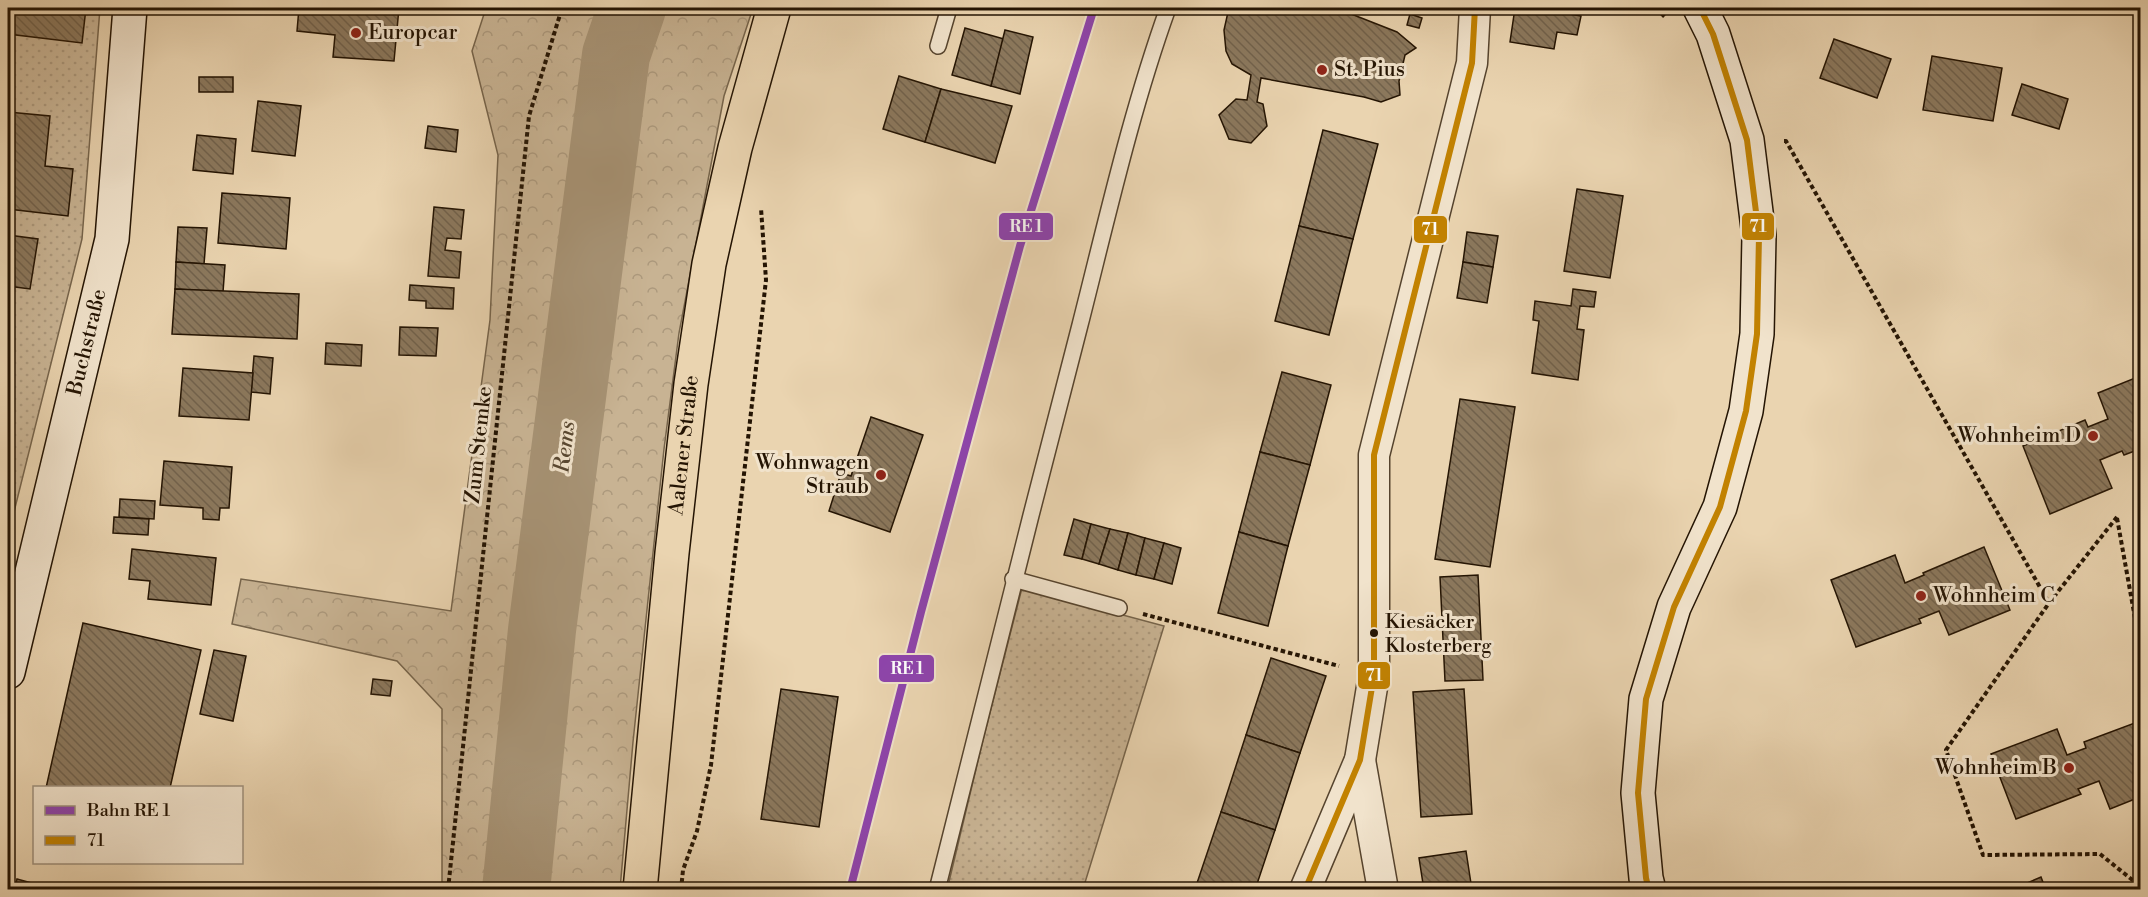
<svg xmlns="http://www.w3.org/2000/svg" width="2148" height="897" font-family="'Libre Bodoni',serif">
	<style>
		.forest { fill: url(#forest-crowns); stroke: #76644b; stroke-width: 1.5 }
		.park { fill: url(#park-dots); stroke: #76644b; stroke-width: 1.5 }
		.lines { fill: none; stroke-linecap: round; stroke-linejoin: round }
		.river { stroke: #a79375; stroke-width: 68 }
		.building { fill: url(#building-back-hatch); stroke: #241403; stroke-width: 1.5 }
		.lane-casing { stroke: #56442e; stroke-width: 18 }
		.street-casing { stroke: #56442e; stroke-width: 33 }
		.secondary-casing { stroke: #241403; stroke-width: 36 }
		.primary-casing { stroke: #241403; stroke-width: 36 }
		.path { stroke: #241403; stroke-width: 4; stroke-dasharray: 4.5 3; stroke-linecap: butt }
		.lane { stroke: #f1e3cc; stroke-width: 15 }
		.street { stroke: #f1e3cc; stroke-width: 30 }
		.secondary { stroke: #f1e3cc; stroke-width: 33 }
		.primary { stroke: #ead4b0; stroke-width: 33 }
		.bus-1-casing { stroke: #f1e3cc; stroke-width: 10 }
		.bus-1 { stroke: #c28201; stroke-width: 6 }
		.rail-1-casing { stroke: #f1e3cc; stroke-width: 12 }
		.rail-1 { stroke: #8e44ad; stroke-width: 8 }
		.poi-dot { fill: #8f2418; stroke: #f1e3cc; stroke-width: 2 }
		.bus-dot { fill: #241403; stroke: #f1e3cc; stroke-width: 2 }
		.labels { text-anchor: middle; dominant-baseline: central; stroke-width: 6; stroke-linejoin: round; paint-order: stroke }
		.bus-label { font-size: 20px; fill: #241403; stroke: #f1e3cc; text-anchor: start }
		.poi-label { font-size: 21px; fill: #241403; stroke: #f1e3cc; text-anchor: start }
		.street-label { font-size: 21px; fill: #241403; stroke: #f1e3cc }
		.water-label { font-size: 22px; font-style: italic; fill: #584731; stroke: #f1e3cc }
		.line-badge { stroke: #f1e3cc; stroke-width: 2 }
		.badge-label { font-size: 16px; text-anchor: middle; font-weight: bold; fill: #fff }
	</style>
	<defs>
		<pattern id="forest-crowns" width="20" height="18" patternUnits="userSpaceOnUse" patternTransform="scale(1.5)"><rect width="20" height="18" fill="#c8b393"/><path d="M2 6a3 3 0 1 1 6 0M12 15a3 3 0 1 1 6 0" fill="none" stroke="#ac997d"/></pattern>
		<pattern id="park-dots" width="8" height="8" patternUnits="userSpaceOnUse" patternTransform="scale(1.5)"><rect width="8" height="8" fill="#c8b393"/><path d="M2 2h.1M6 6h.1" fill="none" stroke="#ac997d" stroke-width="1.8" stroke-linecap="round"/></pattern>
		<pattern id="building-back-hatch" width="6" height="6" patternUnits="userSpaceOnUse" patternTransform="scale(1.5)"><rect width="6" height="6" fill="#8b785d"/><path d="M-1 5l2 2M0 0l6 6M5-1l2 2" fill="none" stroke="#71614b"/></pattern>
	</defs>
	<rect width="100%" height="100%" fill="#ead4b0"/>
	<filter id="stains"><feTurbulence type="fractalNoise" baseFrequency=".00333" numOctaves="4"/><feColorMatrix values="0 0 0 0 .2 0 0 0 0 .09 0 0 0 0 .02 0 0 0 .5 -.17"/></filter>
	<radialGradient id="worn" r=".72"><stop offset=".6" stop-color="#630" stop-opacity="0"/><stop offset="1" stop-color="#630" stop-opacity=".3"/></radialGradient>
	<path class="forest" d="M486 8H753L724 96 679 333 664 449 633 742 620 889H442V709L397 661 232 624 241 579 451 611 490 320 498 155 472 51Z"/>
	<g class="park">
		<path d="M8 8H100L82 239 8 536Z"/>
		<path d="M1022 588 1164 626 1083 889 947 890 983 740Z"/>
	</g>
	<g class="lines">
		<path class="river" d="M516 890 542 630 616 55 632 8"/>
	</g>
	<g class="building">
		<path d="M8 8H86L82 43 8 34Z"/>
		<path d="M299 8H399L394 61 333 57 335 35 297 31Z"/>
		<path d="M995 8H1015L1013 13Z"/>
		<path d="M1231 8H1336L1397 32 1416 48 1405 55 1399 81 1400 95 1381 102 1364 97 1261 78 1257 102 1263 104 1267 126 1251 143 1229 139 1219 115 1236 99 1247 100 1251 75 1232 64 1226 51 1224 30 1228 12Z"/>
		<path d="M1515 8H1565L1564 13 1581 16 1577 35 1557 32 1554 49 1510 42Z"/>
		<path d="M1410 14 1422 18 1419 28 1407 25Z"/>
		<path d="M965 28 1004 39 991 86 952 75Z"/>
		<path d="M1005 30 1033 37 1020 94 991 86Z"/>
		<path d="M1834 39 1891 59 1877 98 1820 78Z"/>
		<path d="M1932 56 2002 68 1993 121 1923 110Z"/>
		<path d="M899 76 941 89 925 142 883 129Z"/>
		<rect x="199" y="77" width="34" height="15"/>
		<path d="M2022 84 2068 99 2059 129 2012 115Z"/>
		<path d="M941 89 1012 106 995 163 925 142Z"/>
		<path d="M258 101 301 106 295 156 252 151Z"/>
		<path d="M8 112 50 116 45 166 73 169 68 216 8 209Z"/>
		<path d="M428 126 458 130 456 152 425 148Z"/>
		<path d="M1323 130 1378 144 1353 239 1299 226Z"/>
		<path d="M197 135 236 139 233 174 193 170Z"/>
		<path d="M1577 189 1623 196 1610 278 1564 271Z"/>
		<path d="M222 193 290 198 286 249 218 243Z"/>
		<path d="M434 207 464 210 461 239 447 238 445 250 461 252 459 278 428 276Z"/>
		<path d="M1299 226 1353 239 1329 335 1275 321Z"/>
		<path d="M178 227 207 228 204 264 176 262Z"/>
		<path d="M1467 232 1498 236 1493 267 1463 262Z"/>
		<path d="M8 235 38 239 30 289 8 286Z"/>
		<path d="M176 262 225 265 223 292 175 289Z"/>
		<path d="M1463 262 1493 267 1487 303 1457 298Z"/>
		<path d="M410 285 454 288 453 309 426 308V301L409 300Z"/>
		<path d="M175 289 299 294 297 339 172 334Z"/>
		<path d="M1573 289 1596 292 1594 307 1580 306 1577 329 1584 330 1578 380 1532 373 1539 321 1533 320 1535 301 1571 306Z"/>
		<path d="M400 327 438 328 436 356 399 355Z"/>
		<path d="M326 343 362 345 361 366 325 364Z"/>
		<path d="M254 356 273 358 270 394 251 392Z"/>
		<path d="M183 368 253 373 249 420 179 416Z"/>
		<path d="M1282 372 1331 385 1310 465 1260 452Z"/>
		<path d="M2140 376V449L2124 455 2122 451 2100 460 2112 488 2050 514 2023 446 2085 420 2088 427 2108 419 2098 393Z"/>
		<path d="M1460 399 1515 407 1490 567 1435 559Z"/>
		<path d="M871 417 923 435 890 532 829 511 841 473 851 476Z"/>
		<path d="M1260 452 1310 465 1288 546 1239 532Z"/>
		<path d="M164 461 232 467 229 508H220L219 520 203 519V508L160 505Z"/>
		<path d="M120 499 155 501 154 519 119 517Z"/>
		<path d="M114 517 149 519 148 535 113 533Z"/>
		<path d="M1074 519 1091 524 1082 559 1064 555Z"/>
		<path d="M1091 524 1110 529 1099 564 1082 559Z"/>
		<path d="M1110 529 1128 533 1118 570 1099 564Z"/>
		<path d="M1239 532 1288 546 1268 626 1218 613Z"/>
		<path d="M1128 533 1145 538 1136 575 1118 570Z"/>
		<path d="M1145 538 1164 543 1154 579 1136 575Z"/>
		<path d="M1164 543 1181 548 1172 584 1154 579Z"/>
		<path d="M1984 547 2010 610 1949 635 1939 611 1919 619 1921 623 1856 647 1831 580 1895 555 1905 583 1924 575 1923 573Z"/>
		<path d="M132 549 216 558 211 605 148 599 150 581 129 579Z"/>
		<path d="M1478 575 1483 680 1445 681 1440 577Z"/>
		<path d="M83 623 201 650 170 788H46Z"/>
		<path d="M214 650 246 656 233 721 200 714Z"/>
		<path d="M1271 658 1326 676 1300 753 1246 735Z"/>
		<path d="M373 679 392 681 390 696 371 694Z"/>
		<path d="M781 689 838 697 819 827 761 819Z"/>
		<path d="M1464 689 1472 814 1421 817 1413 692Z"/>
		<path d="M2140 721V797L2110 809 2099 781 2078 789 2081 794 2016 819 1991 754 2057 729 2067 755 2086 748 2084 742Z"/>
		<path d="M1246 735 1300 753 1275 830 1221 812Z"/>
		<path d="M1221 812 1275 830 1255 890 1195 889Z"/>
		<path d="M1466 851 1472 890H1424L1419 858Z"/>
		<path d="M2041 877 2046 890H2011Z"/>
		<path d="M17 879 57 890H14Z"/>
	</g>
	<g class="lines">
		<g class="lane-casing">
			<g id="lane">
				<path d="M938 46 949 8"/>
				<path d="M1013 579 1119 608"/>
				<path d="M937 890C984 701 1031 513 1080 325 1107 219 1131 111 1168 8"/>
			</g>
		</g>
		<g class="street-casing">
			<g id="street">
				<path d="M1360 760 1383 890"/>
				<path d="M1305 890 1360 760 1374 675V455L1472 63 1475 8"/>
			</g>
		</g>
		<g class="secondary-casing">
			<g id="secondary">
				<path id="s1" d="M8 672 112 239 130 8"/>
				<path d="M1649 890 1646 878 1638 793 1646 699 1674 607 1720 507 1746 411 1757 334 1759 236 1747 140 1713 34 1700 8"/>
			</g>
		</g>
		<g class="primary-casing">
			<g id="primary">
				<path id="s2" d="M640 890 672 553 691 384 709 264 735 148 774 8"/>
			</g>
		</g>
		<g class="path">
			<path d="M1656 8 1666 18"/>
			<path d="M1784 141H1786L2049 603"/>
			<path d="M2117 517 2049 603 1946 750 1983 855 2100 854 2140 886"/>
			<path d="M2117 518 2140 646"/>
			<path d="M1143 614 1339 666"/>
			<path d="M448 890 529 116 562 8"/>
			<path d="M681 890 683 870 697 831 711 765 766 280 761 208"/>
		</g>
		<use href="#lane" class="lane"/>
		<use href="#street" class="street"/>
		<use href="#secondary" class="secondary"/>
		<use href="#primary" class="primary"/>
		<g class="bus-1-casing">
			<g id="bus-1">
				<path d="M1305 890 1360 760 1374 675V455L1472 63 1475 8"/>
				<path d="M1649 890 1646 878 1638 793 1646 699 1674 607 1720 507 1746 411 1757 334 1759 236 1747 140 1713 34 1700 8"/>
			</g>
		</g>
		<use href="#bus-1" class="bus-1"/>
		<g class="rail-1-casing">
			<path id="rail-1" d="M850 890 921 612 1020 246 1094 8"/>
		</g>
		<use href="#rail-1" class="rail-1"/>
	</g>
	<g class="poi-dot">
		<circle cx="356" cy="33" r="6"/>
		<circle cx="1322" cy="70" r="6"/>
		<circle cx="2093" cy="436" r="6"/>
		<circle cx="881" cy="475" r="6"/>
		<circle cx="1921" cy="596" r="6"/>
		<circle cx="2069" cy="768" r="6"/>
	</g>
	<circle class="bus-dot" cx="1374" cy="633" r="5"/>
	<g class="labels">
		<g class="bus-label">
			<text x="1385" y="622">Kiesäcker<tspan x="1385" dy="24">Klosterberg</tspan></text>
		</g>
		<g class="poi-label">
			<text x="368" y="33">Europcar</text>
			<text x="1334" y="70">St. Pius</text>
			<text x="2081" y="436" text-anchor="end">Wohnheim D</text>
			<text x="869" y="463" text-anchor="end">Wohnwagen<tspan x="869" dy="24">Straub</tspan></text>
			<text x="1933" y="596">Wohnheim C</text>
			<text x="2057" y="768" text-anchor="end">Wohnheim B</text>
		</g>
		<g class="street-label">
			<text stroke="none"><textPath href="#s1" startOffset="339">Buchstraße</textPath></text>
			<text transform="translate(479 445) rotate(-84)">Zum Stemke</text>
			<text stroke="none"><textPath href="#s2" startOffset="447">Aalener Straße</textPath></text>
		</g>
		<g class="water-label">
			<text transform="translate(565 447) rotate(-83)">Rems</text>
		</g>
	</g>
	<g class="line-badge">
		<rect x="998" y="212" width="56" height="29" rx="6" fill="#8e44ad"/>
		<rect x="1741" y="212" width="34" height="29" rx="6" fill="#c28201"/>
		<rect x="1413" y="215" width="35" height="29" rx="6" fill="#c28201"/>
		<rect x="878" y="654" width="57" height="29" rx="6" fill="#8e44ad"/>
		<rect x="1357" y="661" width="34" height="29" rx="6" fill="#c28201"/>
	</g>
	<g class="badge-label">
		<text x="1026" y="232">RE 1</text>
		<text x="1758" y="232">71</text>
		<text x="1430" y="235">71</text>
		<text x="907" y="674">RE 1</text>
		<text x="1374" y="681">71</text>
	</g>
	<rect width="2148" height="897" fill="none" stroke="#ead4b0" stroke-width="30"/>
	<rect x="9" y="9" width="2130" height="879" fill="none" stroke="#241403" stroke-width="3"/>
	<rect x="15" y="15" width="2118" height="867" fill="none" stroke="#241403" stroke-width="1.5"/>
	<rect x="33" y="786" width="210" height="78" fill="#f1e3cc" stroke="#9f907c" stroke-width="1.5"/>
	<rect x="45" y="806" width="30" height="9" fill="#8e44ad" stroke="#9f907c" stroke-width="1.5"/>
	<text x="87" y="816" font-size="18" fill="#241403">Bahn RE 1</text>
	<rect x="45" y="836" width="30" height="9" fill="#c28201" stroke="#9f907c" stroke-width="1.5"/>
	<text x="87" y="846" font-size="18" fill="#241403">71</text>
	<rect width="100%" height="100%" filter="url(#stains)"/>
	<rect width="100%" height="100%" fill="url(#worn)"/>
</svg>
